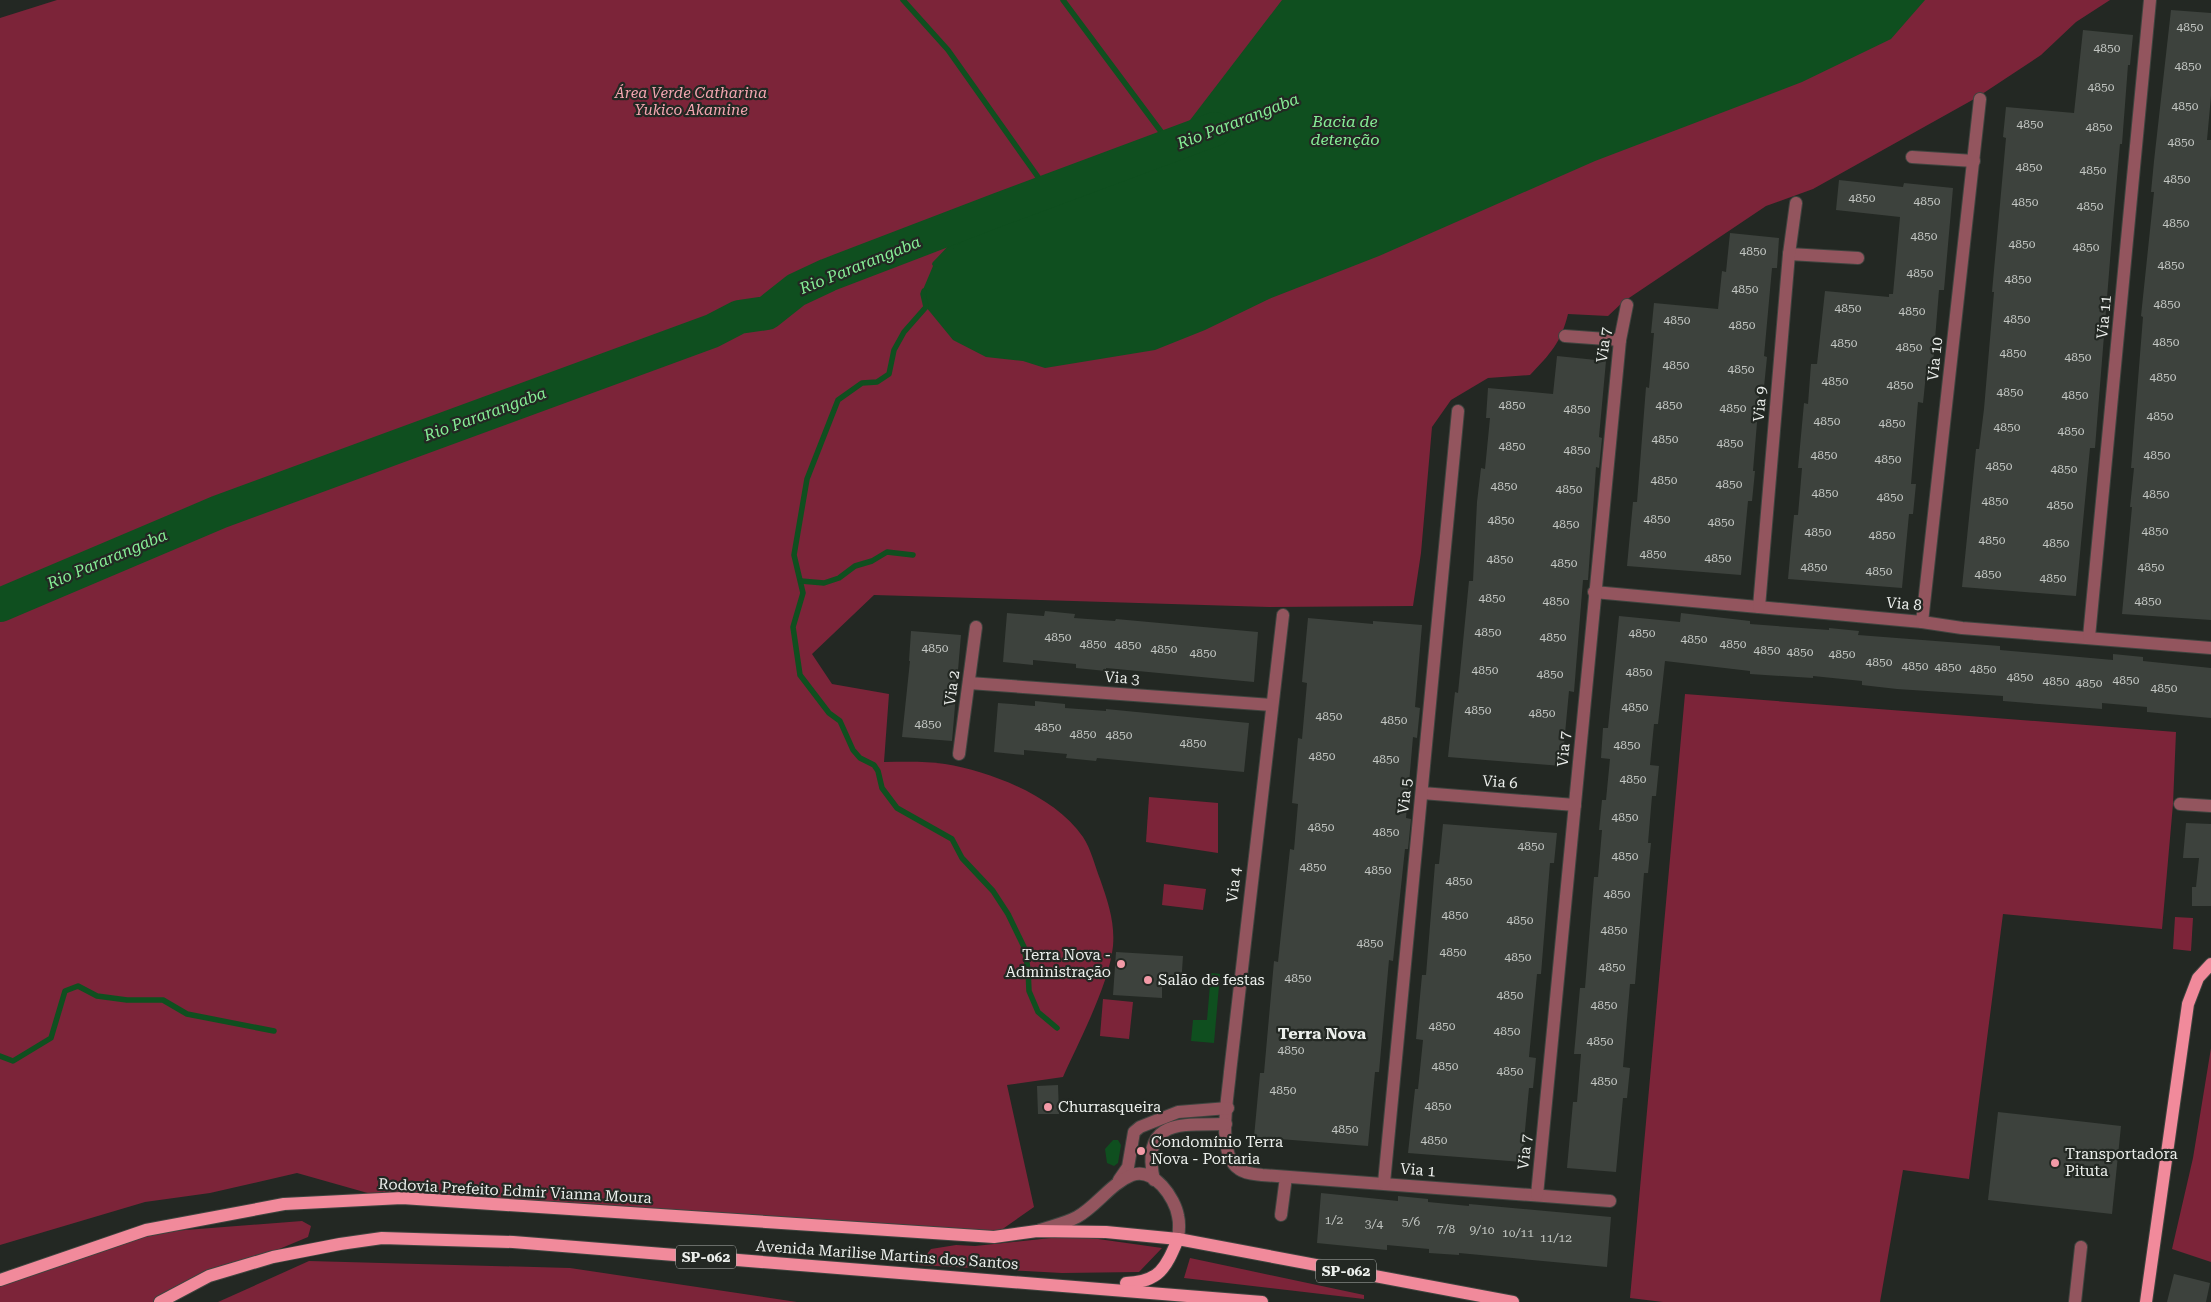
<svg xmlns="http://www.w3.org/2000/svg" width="2211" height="1302" font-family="'Roboto Serif',serif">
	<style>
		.green { fill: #7c2439 }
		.water { fill: #0f4f1f }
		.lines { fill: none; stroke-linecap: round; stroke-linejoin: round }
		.stream { stroke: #0f4f1f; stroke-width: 5.5 }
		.river { stroke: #0f4f1f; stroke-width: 34 }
		.building { fill: #3d423d }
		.minor-casing { stroke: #3f443f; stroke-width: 14 }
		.major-casing { stroke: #3f443f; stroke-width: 14 }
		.minor { stroke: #93555e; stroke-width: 12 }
		.major { stroke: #f18a9b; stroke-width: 12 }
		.poi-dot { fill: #f39aa7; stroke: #232823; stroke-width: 2 }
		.labels { text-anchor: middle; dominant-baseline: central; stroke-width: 4.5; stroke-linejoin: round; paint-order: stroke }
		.number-label { font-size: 12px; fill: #c0c4c0 }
		.shield { fill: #232823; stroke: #b0b3b0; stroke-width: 1 }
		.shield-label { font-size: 14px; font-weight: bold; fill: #ecefec }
		.park-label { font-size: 15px; font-style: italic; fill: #f4a6b1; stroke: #232823 }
		.street-label { font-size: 15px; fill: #ecefec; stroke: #232823 }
		.poi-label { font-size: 15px; fill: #ecefec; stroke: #232823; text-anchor: start }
		.water-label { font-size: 16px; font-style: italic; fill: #86ee96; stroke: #232823 }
		.neighbourhood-label { font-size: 16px; font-weight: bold; fill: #ecefec; stroke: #232823 }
	</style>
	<rect width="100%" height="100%" fill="#232823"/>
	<g class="green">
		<path d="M57 0H1547L1159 150 1558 0H2110L2076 22 2041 55 1976 98 1813 189 1766 206 1623 302 1608 316 1568 314C1561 343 1550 354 1530 375L1488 378 1451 400 1432 427 1421 553 1413 606 1269 607 874 595 812 654 832 684 889 694 884 762C904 762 925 761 945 764 992 772 1055 796 1083 837 1091 849 1095 866 1100 879 1108 902 1115 922 1113 946 1109 985 1079 1041 1063 1077L1007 1085 1034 1207 994 1235 396 1201 297 1173 210 1193 145 1202 0 1245V18Z"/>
		<path d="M1685 694 2176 732 2173 804 2162 929 2003 914 1969 1179 1903 1170 1880 1302H1663L1630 1298Z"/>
		<path d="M1149 797 1218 803V853L1146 842Z"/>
		<path d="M1164 884 1206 889 1203 910 1162 905Z"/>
		<path d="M2175 917 2193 918 2191 951 2173 949Z"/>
		<path d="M1103 999 1133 1002 1129 1039 1100 1036Z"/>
		<path d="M2211 1048V1262L2172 1249 2193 1158Z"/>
		<path d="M302 1221 311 1226 308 1237 210 1278 166 1302H0V1283L147 1233Z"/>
		<path d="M1051 1238H1091L1162 1248 1139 1272 1062 1273 918 1265 931 1249 956 1245 975 1246Z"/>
		<path d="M1190 1258 1364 1295V1299L1184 1278Z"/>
		<path d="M309 1261 570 1268 797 1302H218Z"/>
	</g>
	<g class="water">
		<path d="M1282 0H1925L1891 39 1802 82 1595 161 1379 256 1269 299 1205 330 1155 350 1045 368 1023 361 986 357 953 340 926 307 922 292 933 266 952 246 1000 209 1171 145Z"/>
		<path d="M1211 973 1220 974 1214 1043 1191 1041 1193 1020H1207Z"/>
		<path d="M1113 1140H1118L1121 1145 1118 1163 1114 1166 1107 1163 1105 1149Z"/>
	</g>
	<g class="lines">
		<g class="stream">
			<path d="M903 0 948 50 1048 191"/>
			<path d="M1063 0 1171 145"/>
			<path d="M935 264 952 246 1000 209"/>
			<path d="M924 291 923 294 926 307 904 332 894 350 889 374 877 382 862 383 838 400 807 479 794 555 803 593 793 627 800 675 829 713 840 721 853 750 860 758 874 765 878 771 882 788 897 808 952 839 962 858 993 891 1008 914 1024 947 1028 969 1029 991 1038 1012 1057 1028"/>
			<path d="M801 581 824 583 839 578 855 566 872 561 887 552 913 555"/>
			<path d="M0 1056 13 1061 51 1038 65 991 78 986 97 996 127 1000H163L187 1014 274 1031"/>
		</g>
		<path class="river" d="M0 605 219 512 712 331 739 317 767 313 796 290 828 275 1000 209 1215 129"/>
	</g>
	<g class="building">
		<path d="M2171 10 2211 13V96L2207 140H2211V620L2122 614 2132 507H2130L2134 468H2131L2143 317 2141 316 2154 192H2151L2154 161Z"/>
		<path d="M2083 30 2133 35 2130 65H2128L2122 144H2120L2113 223 2095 448H2090L2076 596 1962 587 1976 449H1979L1984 409 1994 292H1992L2006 138 2003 137 2006 107 2074 113Z"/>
		<path d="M1839 180 1903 187 1904 183 1953 188 1944 290H1939L1933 364H1927L1923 403 1918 402 1911 484H1916L1913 514H1909L1902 588 1788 579 1794 515H1798L1802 468H1798L1804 403 1808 404 1811 364H1817L1825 291 1889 297V294H1893L1900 217 1836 210Z"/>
		<path d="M1730 233 1779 238 1777 268H1772L1764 356 1767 357 1764 387 1760 386 1753 471H1755L1752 501H1748L1741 575 1627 566 1633 502H1637L1646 387 1649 388 1654 333H1651L1654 303 1718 309 1722 271 1726 272Z"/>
		<path d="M1557 356 1606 361 1599 437 1602 438 1599 468 1596 467 1588 580H1583L1574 692 1569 691 1562 766 1448 757 1455 692 1458 693 1469 581H1473L1477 502 1481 468 1485 469 1490 418H1486L1488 388 1553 394Z"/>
		<path d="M1045 611 1075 614 1074 618 1115 621 1116 619 1258 632 1254 682 1106 668V671L1076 668V664L1033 660V665L1003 662 1007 613 1044 616Z"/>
		<path d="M1681 613 1750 621V624L1829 630V628L1859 631 1858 635 2000 646V650L2113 660V654L2143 657V661L2211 668V718L2147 712V707L2102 703V709L2039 704 2003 701V696L1897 689 1862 685V681L1813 676V678L1750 674V671L1665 661 1658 724H1654L1650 765 1659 766 1656 796H1652L1648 843H1651L1648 873H1644L1635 984H1630L1623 1067 1630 1068 1627 1098H1623L1616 1172 1567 1168 1573 1102H1577L1581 1054H1574L1580 988H1585L1594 877H1598L1602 830H1599L1602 800H1606L1610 759 1601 758 1603 728H1608L1619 616 1680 622Z"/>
		<path d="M1308 618 1373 624V621L1422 625 1415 707 1420 708 1417 738 1413 737 1406 818 1411 819 1408 849H1405L1393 961 1389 960 1379 1072H1375L1368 1146 1254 1137 1260 1073H1264L1274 961 1278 962 1290 849 1294 850 1298 804 1292 803 1298 738 1302 739 1307 683 1302 682Z"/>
		<path d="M911 631 961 635 952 741 902 737 910 661H909Z"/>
		<path d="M1035 701 1065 704V708L1106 711V709L1249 723 1244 772 1097 758 1096 761 1066 758 1067 754 1024 750V755L994 752 998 703 1035 706Z"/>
		<path d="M2186 823 2211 824V906H2192V887H2196L2199 858H2183Z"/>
		<path d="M1443 824 1557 833 1554 863H1550L1541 974H1537L1529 1057 1536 1058 1533 1088H1529L1522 1162 1408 1153 1415 1089H1418L1423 1040 1416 1039 1422 975H1426L1435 864H1439Z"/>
		<path d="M1116 952 1183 956 1181 986 1162 985V998L1113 995Z"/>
		<path d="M1058 1085 1059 1114H1038L1037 1086Z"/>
		<path d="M1998 1112 2121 1126 2112 1214 1988 1200Z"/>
		<path d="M1321 1193 1398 1201V1196L1428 1199V1202L1469 1206V1204L1611 1217 1607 1267 1459 1253V1255L1429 1253V1249L1387 1245V1250L1317 1243Z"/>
		<path d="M2174 1274 2210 1283 2206 1302H2167Z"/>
	</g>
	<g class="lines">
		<g class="minor-casing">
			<g id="minor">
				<path d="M1912 157 1974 161"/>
				<path d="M1789 254 1858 258"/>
				<path d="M1565 336 1620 340"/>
				<path d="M1594 592 1922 622 1962 628 2211 648"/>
				<path d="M1759 607 1789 254 1796 203"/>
				<path d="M1283 615 1230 1072C1228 1097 1216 1154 1239 1169 1246 1174 1255 1174 1262 1175L1610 1201"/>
				<path d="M1922 622 1980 99"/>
				<path d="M2089 637 2150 0"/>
				<path d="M969 683 1272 705"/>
				<path d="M959 754 976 627"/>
				<path d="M1422 793 1575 805"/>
				<path d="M2180 804 2211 806"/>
				<path d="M1119 1180 1128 1167 1134 1132 1140 1127 1178 1112 1228 1108"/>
				<path d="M1154 1180C1140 1118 1182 1125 1226 1124"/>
				<path d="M1384 1183 1458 411"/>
				<path d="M1537 1195 1620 340 1627 305"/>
				<path d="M1281 1215 1286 1177"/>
				<path d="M1040 1230C1052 1226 1066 1223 1077 1217 1097 1206 1110 1184 1132 1175 1154 1167 1175 1198 1178 1216 1180 1224 1179 1232 1178 1239"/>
				<path d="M2075 1302 2081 1247"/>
			</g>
		</g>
		<g class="major-casing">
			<g id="major">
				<path d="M0 1280 146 1230 284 1204 402 1198 994 1237 1037 1231 1106 1232 1178 1239 1513 1302"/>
				<path d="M1126 1283C1160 1282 1166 1267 1178 1239"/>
				<path d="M160 1302 209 1276 273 1257 340 1244 382 1238 513 1242 1262 1302"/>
				<path d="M2146 1302 2188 1004 2198 978 2211 964"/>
			</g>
		</g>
		<use href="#minor" class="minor"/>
		<use href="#major" class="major"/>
	</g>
	<g class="poi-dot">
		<circle cx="1121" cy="964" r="5"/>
		<circle cx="1148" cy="980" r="5"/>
		<circle cx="1048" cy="1107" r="5"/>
		<circle cx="1141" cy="1151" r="5"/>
		<circle cx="2055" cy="1163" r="5"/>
	</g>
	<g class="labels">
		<g class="number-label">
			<text x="2190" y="27">4850</text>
			<text x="2107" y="48">4850</text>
			<text x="2188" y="66">4850</text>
			<text x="2101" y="87">4850</text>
			<text x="2185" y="106">4850</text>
			<text x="2030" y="124">4850</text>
			<text x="2099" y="127">4850</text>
			<text x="2181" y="142">4850</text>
			<text x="2029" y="167">4850</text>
			<text x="2093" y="170">4850</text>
			<text x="2177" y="179">4850</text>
			<text x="1862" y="198">4850</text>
			<text x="1927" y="201">4850</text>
			<text x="2025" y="202">4850</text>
			<text x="2090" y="206">4850</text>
			<text x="2176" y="223">4850</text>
			<text x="1924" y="236">4850</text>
			<text x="2022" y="244">4850</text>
			<text x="2086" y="247">4850</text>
			<text x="1753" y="251">4850</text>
			<text x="2171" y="265">4850</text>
			<text x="1920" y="273">4850</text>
			<text x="2018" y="279">4850</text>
			<text x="1745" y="289">4850</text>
			<text x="2167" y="304">4850</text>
			<text x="1848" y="308">4850</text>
			<text x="1912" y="311">4850</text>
			<text x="2017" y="319">4850</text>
			<text x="1677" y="320">4850</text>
			<text x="1742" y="325">4850</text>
			<text x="2166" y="342">4850</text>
			<text x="1844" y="343">4850</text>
			<text x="1909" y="347">4850</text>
			<text x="2013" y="353">4850</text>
			<text x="2078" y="357">4850</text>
			<text x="1676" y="365">4850</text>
			<text x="1741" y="369">4850</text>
			<text x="2163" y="377">4850</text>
			<text x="1835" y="381">4850</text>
			<text x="1900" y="385">4850</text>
			<text x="2010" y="392">4850</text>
			<text x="2075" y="395">4850</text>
			<text x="1512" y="405">4850</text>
			<text x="1669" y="405">4850</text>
			<text x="1733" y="408">4850</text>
			<text x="1577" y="409">4850</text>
			<text x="2160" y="416">4850</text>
			<text x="1827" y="421">4850</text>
			<text x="1892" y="423">4850</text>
			<text x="2007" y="427">4850</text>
			<text x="2071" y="431">4850</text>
			<text x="1665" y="439">4850</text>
			<text x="1730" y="443">4850</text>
			<text x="1512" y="446">4850</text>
			<text x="1577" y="450">4850</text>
			<text x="1824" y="455">4850</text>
			<text x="2157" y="455">4850</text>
			<text x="1888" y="459">4850</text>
			<text x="1999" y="466">4850</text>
			<text x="2064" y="469">4850</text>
			<text x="1664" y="480">4850</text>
			<text x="1729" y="484">4850</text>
			<text x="1504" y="486">4850</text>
			<text x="1569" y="489">4850</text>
			<text x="1825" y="493">4850</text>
			<text x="2156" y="494">4850</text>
			<text x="1890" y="497">4850</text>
			<text x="1995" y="501">4850</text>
			<text x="2060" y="505">4850</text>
			<text x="1657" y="519">4850</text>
			<text x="1501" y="520">4850</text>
			<text x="1721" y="522">4850</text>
			<text x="1566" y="524">4850</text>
			<text x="2155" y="531">4850</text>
			<text x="1818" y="532">4850</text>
			<text x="1882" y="535">4850</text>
			<text x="1992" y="540">4850</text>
			<text x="2056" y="543">4850</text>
			<text x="1653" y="554">4850</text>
			<text x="1718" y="558">4850</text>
			<text x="1500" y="559">4850</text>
			<text x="1564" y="563">4850</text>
			<text x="1814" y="567">4850</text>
			<text x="2151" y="567">4850</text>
			<text x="1879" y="571">4850</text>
			<text x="1988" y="574">4850</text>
			<text x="2053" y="578">4850</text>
			<text x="1492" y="598">4850</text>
			<text x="1556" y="601">4850</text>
			<text x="2148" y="601">4850</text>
			<text x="1488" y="632">4850</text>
			<text x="1642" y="633">4850</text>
			<text x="1058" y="637">4850</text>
			<text x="1553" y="637">4850</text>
			<text x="1694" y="639">4850</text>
			<text x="1093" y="644">4850</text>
			<text x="1733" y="644">4850</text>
			<text x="1128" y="645">4850</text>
			<text x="935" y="648">4850</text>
			<text x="1164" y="649">4850</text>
			<text x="1767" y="650">4850</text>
			<text x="1800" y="652">4850</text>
			<text x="1203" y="653">4850</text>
			<text x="1842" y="654">4850</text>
			<text x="1879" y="662">4850</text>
			<text x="1915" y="666">4850</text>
			<text x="1948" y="667">4850</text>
			<text x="1983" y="669">4850</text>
			<text x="1485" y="670">4850</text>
			<text x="1639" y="672">4850</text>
			<text x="1550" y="674">4850</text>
			<text x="2020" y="677">4850</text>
			<text x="2126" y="680">4850</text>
			<text x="2056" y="681">4850</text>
			<text x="2089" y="683">4850</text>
			<text x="2164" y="688">4850</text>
			<text x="1635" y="707">4850</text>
			<text x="1478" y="710">4850</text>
			<text x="1542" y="713">4850</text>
			<text x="1329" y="716">4850</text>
			<text x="1394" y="720">4850</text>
			<text x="928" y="724">4850</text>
			<text x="1048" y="727">4850</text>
			<text x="1083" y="734">4850</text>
			<text x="1119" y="735">4850</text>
			<text x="1193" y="743">4850</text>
			<text x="1627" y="745">4850</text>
			<text x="1322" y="756">4850</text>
			<text x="1386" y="759">4850</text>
			<text x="1633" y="779">4850</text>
			<text x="1625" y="817">4850</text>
			<text x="1321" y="827">4850</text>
			<text x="1386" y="832">4850</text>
			<text x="1531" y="846">4850</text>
			<text x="1625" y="856">4850</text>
			<text x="1313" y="867">4850</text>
			<text x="1378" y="870">4850</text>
			<text x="1459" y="881">4850</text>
			<text x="1617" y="894">4850</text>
			<text x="1455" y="915">4850</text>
			<text x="1520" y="920">4850</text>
			<text x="1614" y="930">4850</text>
			<text x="1370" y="943">4850</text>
			<text x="1453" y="952">4850</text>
			<text x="1518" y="957">4850</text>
			<text x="1612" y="967">4850</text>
			<text x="1298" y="978">4850</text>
			<text x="1510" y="995">4850</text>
			<text x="1604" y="1005">4850</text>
			<text x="1442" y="1026">4850</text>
			<text x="1507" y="1031">4850</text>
			<text x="1600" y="1041">4850</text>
			<text x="1291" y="1050">4850</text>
			<text x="1445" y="1066">4850</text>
			<text x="1510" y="1071">4850</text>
			<text x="1604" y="1081">4850</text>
			<text x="1283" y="1090">4850</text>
			<text x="1438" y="1106">4850</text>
			<text x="1345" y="1129">4850</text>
			<text x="1434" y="1140">4850</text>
			<text x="1334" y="1220">1/2</text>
			<text x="1411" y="1222">5/6</text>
			<text x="1374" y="1224">3/4</text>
			<text x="1446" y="1229">7/8</text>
			<text x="1482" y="1230">9/10</text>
			<text x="1518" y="1233">10/11</text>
			<text x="1556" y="1238">11/12</text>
		</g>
		<g class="shield">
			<rect x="676" y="1245.5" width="60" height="23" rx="4"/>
			<rect x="1316" y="1259.5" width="60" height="23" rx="4"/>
		</g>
		<g class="shield-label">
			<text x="706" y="1257">SP-062</text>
			<text x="1346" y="1271">SP-062</text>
		</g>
		<g class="park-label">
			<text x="691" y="93">Área Verde Catharina<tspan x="691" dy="17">Yukico Akamine</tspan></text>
		</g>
		<g class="street-label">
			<text transform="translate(2104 317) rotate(-85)">Via 11</text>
			<text transform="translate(1604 345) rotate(-82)">Via 7</text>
			<text transform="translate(1935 359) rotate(-84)">Via 10</text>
			<text transform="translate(1760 404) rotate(-85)">Via 9</text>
			<text transform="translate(1904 604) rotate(5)">Via 8</text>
			<text transform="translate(1122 678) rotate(4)">Via 3</text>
			<text transform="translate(952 688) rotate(-82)">Via 2</text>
			<text transform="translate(1564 749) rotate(-85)">Via 7</text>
			<text transform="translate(1500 782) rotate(4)">Via 6</text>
			<text transform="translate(1405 796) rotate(-84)">Via 5</text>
			<text transform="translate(1234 885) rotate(-83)">Via 4</text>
			<text transform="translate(1525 1152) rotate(-84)">Via 7</text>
			<text transform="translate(1418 1170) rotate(5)">Via 1</text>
			<text transform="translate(515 1191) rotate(3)">Rodovia Prefeito Edmir Vianna Moura</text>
			<text transform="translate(887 1255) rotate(4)">Avenida Marilise Martins dos Santos</text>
		</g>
		<g class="poi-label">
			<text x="1111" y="955" text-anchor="end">Terra Nova -<tspan x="1111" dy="17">Administração</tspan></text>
			<text x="1158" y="980">Salão de festas</text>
			<text x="1058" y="1107">Churrasqueira</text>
			<text x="1151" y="1142">Condomínio Terra<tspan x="1151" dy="17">Nova - Portaria</tspan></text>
			<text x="2065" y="1154">Transportadora<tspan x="2065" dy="17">Pituta</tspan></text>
		</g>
		<g class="water-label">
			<text transform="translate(1238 121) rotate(-21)">Rio Pararangaba</text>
			<text x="1345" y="121">Bacia de<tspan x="1345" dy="18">detenção</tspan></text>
			<text transform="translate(860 265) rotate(-22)">Rio Pararangaba</text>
			<text transform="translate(485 414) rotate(-20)">Rio Pararangaba</text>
			<text transform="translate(107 559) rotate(-23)">Rio Pararangaba</text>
		</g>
		<g class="neighbourhood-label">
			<text x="1322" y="1033">Terra Nova</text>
		</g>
	</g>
</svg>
